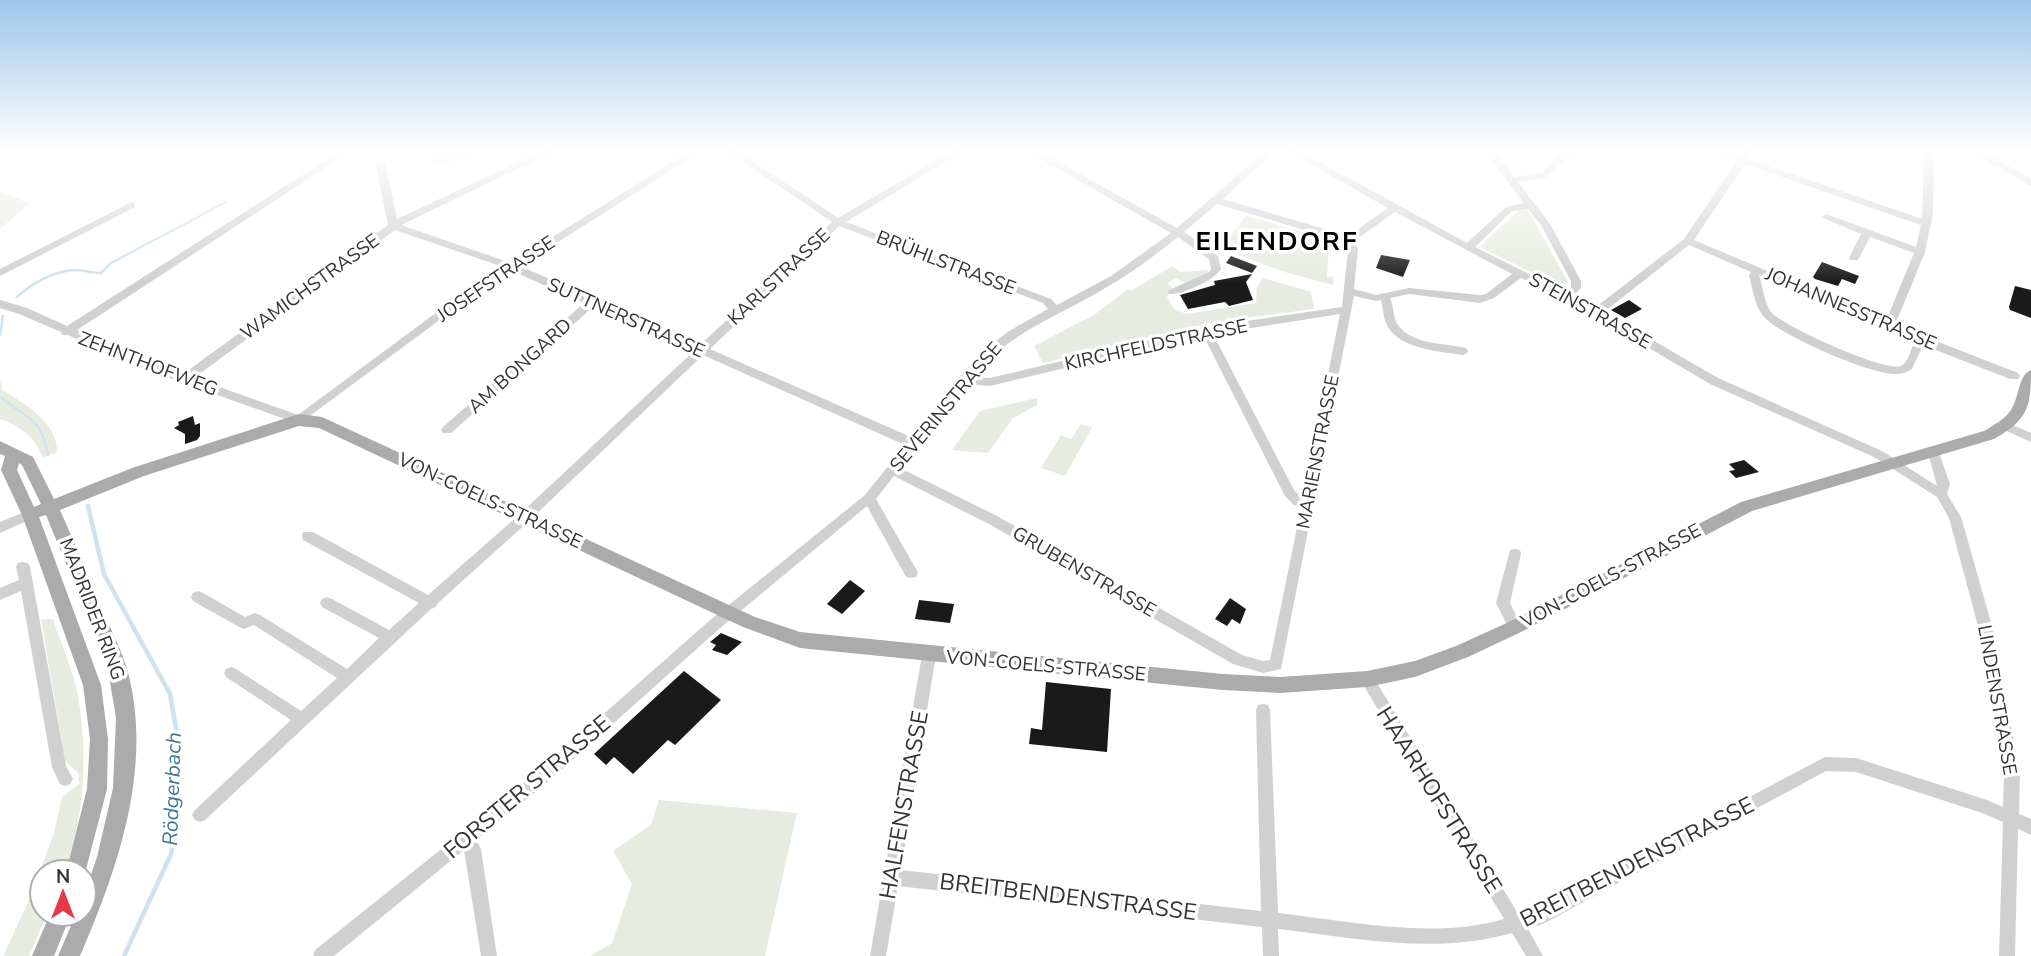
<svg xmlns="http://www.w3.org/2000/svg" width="2031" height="956" font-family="'Nunito Sans',sans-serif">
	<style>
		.green { fill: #e6ecdf }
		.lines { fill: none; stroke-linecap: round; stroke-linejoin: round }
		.stream-far1 { stroke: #cfe2ee; stroke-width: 2.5 }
		.stream { stroke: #cfe2ee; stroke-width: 4.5 }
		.building { fill: #1a1a1a }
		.minor { fill: #d0d0d0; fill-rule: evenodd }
		.major { fill: #ababab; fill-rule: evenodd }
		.labels { text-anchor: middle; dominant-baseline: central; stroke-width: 7; stroke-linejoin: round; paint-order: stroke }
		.street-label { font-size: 19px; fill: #333; stroke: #fff }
		.water-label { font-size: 21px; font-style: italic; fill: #3f7597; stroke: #fff }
		.near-street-label { font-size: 23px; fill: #333; stroke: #fff }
		.district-label { font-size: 26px; font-weight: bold; letter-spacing: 2px; fill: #000; stroke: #fff }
	</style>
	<rect width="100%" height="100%" fill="#fff"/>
	<g class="green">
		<path d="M428 149H472L474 157 433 166Z"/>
		<path d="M0 192 30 203 0 229Z"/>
		<path d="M1527 209 1568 282 1562 287 1480 247 1519 210Z"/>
		<path d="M1246 216 1335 241 1336 244 1329 247 1327 277 1334 276 1333 285 1288 273 1225 250 1226 242Z"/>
		<path d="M1172 266 1181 272 1208 270V273L1186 283 1176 278 1167 283 1173 288 1167 297 1174 309 1186 314 1256 303 1257 287 1263 278 1311 292 1314 309 1209 323 1043 363 1034 346 1094 315 1128 289 1131 291Z"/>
		<path d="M0 379 2 390C25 404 58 422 57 453L43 457C34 437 21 426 0 419Z"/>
		<path d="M1037 398V405L1013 418 988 453 952 450 980 411Z"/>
		<path d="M1081 424 1092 427 1065 476 1041 468 1061 435 1071 439Z"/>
		<path d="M41 619H53C61 644 73 670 78 696 88 753 85 818 64 872H42V914H47L29 956H3L31 896 54 833 62 797 79 784V774L65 761Z"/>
		<path d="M659 800 797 813 765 956H590L612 943 632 884 613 851 651 825Z"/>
	</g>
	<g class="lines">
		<g class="stream-far1">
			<path d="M17 297C32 283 57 269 78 270 86 271 93 273 101 273L111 263 226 202"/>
			<path d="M0 335 3 316"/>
			<path d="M0 397C26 418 42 418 48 455"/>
		</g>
		<path class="stream" d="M88 506 104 574 170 694 178 740 175 835 171 854 124 956"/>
	</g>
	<g class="building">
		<path d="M1381 255 1410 260 1403 277 1376 268Z"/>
		<path d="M1231 256 1257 266 1252 273 1226 263Z"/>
		<path d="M1822 262 1859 276 1855 284 1842 279 1838 286 1815 279 1813 277Z"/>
		<path d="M1252 274 1246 282 1253 300 1229 306 1225 302 1188 309 1180 295 1215 285 1214 281Z"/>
		<path d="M2015 286 2031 290V318L2010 310 2009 307Z"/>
		<path d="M1629 300 1642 309 1625 318 1611 310Z"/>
		<path d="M193 416 195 425 200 423V436L197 440 185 444V434L174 428 179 425 178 422Z"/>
		<path d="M1744 460 1759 472 1736 478 1729 471 1735 470 1729 464Z"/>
		<path d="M850 580 865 591 842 614 827 604Z"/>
		<path d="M1230 598 1246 609 1240 624 1232 619 1227 626 1215 619Z"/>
		<path d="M919 600 954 604 950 623 915 619Z"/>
		<path d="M721 633 742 642 727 655 712 650 716 645 710 642Z"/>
		<path d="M684 671 721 700 675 745 668 740 633 774 614 757 606 765 594 754Z"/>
		<path d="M1046 682 1111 689 1107 752 1029 744 1031 728 1042 730Z"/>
	</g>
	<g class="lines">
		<g class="minor">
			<path d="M343 149H354L77 330 152 363 183 374 388 225 375 162 380 159 385 162 397 219 546 149H559L401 225 511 263 693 149H705L520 266 700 345 832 222 724 149H735L838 218 955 149H967L846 222 1051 299 1057 305 1111 276 1171 233 1023 149H1035L1177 228 1263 153 1271 149H1283L1269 157 1223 199 1348 236 1388 208 1284 149H1296L1467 243 1506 207 1524 203 1483 149H1493L1514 177 1539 174 1566 149H1577L1545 178 1518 182 1550 224 1581 281V288L1573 296 1596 307 1684 239 1737 161 1707 149H1721L1741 156 1745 149H1755L1748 159 1922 219 1924 149H1934L1933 213 1925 252 1895 325 2018 373 2020 376 2018 379H2010L1923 345 1912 369C1907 372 1902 374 1897 374 1871 375 1786 337 1767 320 1755 309 1753 290 1749 275L1751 272 1689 245 1604 312 1718 378 1882 451 1937 486 1928 453 1934 448 1938 450 1950 484 1947 494 1961 517 1992 626 2020 774 2019 814 2031 819V835L2018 829 2015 956H1999L2003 822 1985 814 1856 772 1826 771 1543 924 1528 929 1543 956H1526L1512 933C1435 955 1356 938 1278 929L1279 956H1263L1262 927 898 886 886 956H870L922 655 924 651 929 649 934 651 936 655 901 870 1261 911 1256 710 1258 705 1263 704 1268 705 1270 710 1278 913C1351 921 1431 940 1504 919L1362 683 1360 679 1362 675 1367 673 1372 675 1519 915 1534 911 1825 757 1856 758 1987 800 2003 807 2004 774 1978 626 1949 518 1937 497 1874 457 1710 384 1593 315 1521 278 1494 298 1480 303 1409 294 1390 298C1394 307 1393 318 1398 325 1412 345 1445 343 1466 348L1468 351 1466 354 1462 355C1438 351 1397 349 1386 323 1383 316 1383 308 1381 300L1376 301 1354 296 1281 669 1263 673 1233 664 989 524 894 476 876 499 916 569 918 573 916 577 911 578 906 577 867 506 719 629 549 781 476 840 481 849 497 956H481L464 850 334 956H313L315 950 539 771 709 621 865 495 905 445 703 355 529 521 438 603 436 607 431 609 205 820 200 822 195 820 192 815 195 810 291 720 226 677 224 673 226 669 231 667 236 669 301 711 337 678 254 625 244 629 239 627 193 601 191 597 193 593 198 591 203 593 245 617 255 613 260 615 347 669 379 638 322 607 320 603 322 599 327 597 332 599 389 630 419 603 303 540 302 536 303 532H313L428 595 521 513 694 351 593 307 451 433H443L441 430 443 427 584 303 512 271 472 296 299 424 144 369 68 335H62L61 332 19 314 0 308V300L27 308 67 326ZM1745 164 1921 225 1916 247 1829 215 1826 214 1821 217 1861 234 1849 258 1850 260H1858L1870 237 1914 253 1886 321 1694 240ZM1217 204 1345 242 1348 249 1342 307 1206 327 990 378 973 377C1007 334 1056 317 1102 290 1129 275 1154 256 1178 237L1209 259 1211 269 1209 272 1169 290 1168 292 1169 294C1182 295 1215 280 1221 269L1218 256 1184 232ZM1528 209 1541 225 1571 281V287L1565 292 1475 247 1512 211ZM1395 212 1512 274 1486 294 1480 295 1409 288 1376 295 1354 289 1358 249 1354 241ZM839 226 1043 303 1048 309 1009 331 978 355 911 437 710 349ZM395 230 503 267 464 292 298 415 194 378ZM1759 275 1914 342C1911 349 1909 362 1901 366 1886 373 1782 326 1771 312 1764 302 1763 287 1759 275ZM1340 314 1303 499 1294 490 1213 334ZM1203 335 1285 496 1294 505 1301 508 1270 660 1263 661 1242 655 997 516 900 468 916 448 919 447 920 443 967 384 990 386Z"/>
			<path d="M1158 149H1171L1173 151 1168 154Z"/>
			<path d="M1967 149H1979L2031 179V186Z"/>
			<path d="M132 202 135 203V207L0 276V269Z"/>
			<path d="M2006 422 2031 433V442L2002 429 2000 426Z"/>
			<path d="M36 507 40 509 42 512 40 515 0 533V522Z"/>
			<path d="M1515 549 1520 550 1521 554 1510 603 1522 627 1520 631 1515 633 1510 631 1496 603 1509 554 1510 550Z"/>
			<path d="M23 562 28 563 30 567 66 766 73 779 70 784 65 786 60 784 52 767 21 591 0 600V588L19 580 16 567 18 563Z"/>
		</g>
		<g class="major">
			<path d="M2031 370C2031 407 2028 420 1994 439L1752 511 1521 632 1468 657 1415 677 1367 687 1280 693 1223 690 800 648 743 627 319 428 299 426 144 476 60 510C75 544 89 578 104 613 112 632 122 651 128 672 153 768 118 868 80 956H58L76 914H84V895L97 857 113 788 116 718 107 664 46 515 39 517 101 685 108 739 107 789 84 877V872H66L87 789 90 739 83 685 22 515 1 470 5 456 0 454V441L33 457 54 499 132 468 299 414 322 417 755 617 800 632 1223 674 1280 677 1367 671 1415 661 1456 646 1509 622 1741 502 1984 431C1994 425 2005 419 2011 410 2019 399 2018 375 2031 370ZM19 463 22 465 41 504 34 507 17 470Z"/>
			<path d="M50 914H71L54 956H32Z"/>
		</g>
	</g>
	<linearGradient id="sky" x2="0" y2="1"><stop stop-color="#9ec6ea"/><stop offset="0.53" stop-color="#fff"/><stop offset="1" stop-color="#fff" stop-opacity="0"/></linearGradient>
	<rect width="2031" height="283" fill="url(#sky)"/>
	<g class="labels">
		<g class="street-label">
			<text transform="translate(946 263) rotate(21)">BRÜHLSTRASSE</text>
			<text transform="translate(779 277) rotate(-43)">KARLSTRASSE</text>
			<text transform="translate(496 279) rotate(-34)">JOSEFSTRASSE</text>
			<text transform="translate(310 287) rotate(-36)">WAMICHSTRASSE</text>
			<text transform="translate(1851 309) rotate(23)">JOHANNESSTRASSE</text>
			<text transform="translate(1590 311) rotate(29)">STEINSTRASSE</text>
			<text transform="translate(626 318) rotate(24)">SUTTNERSTRASSE</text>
			<text transform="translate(1156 345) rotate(-12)">KIRCHFELDSTRASSE</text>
			<text transform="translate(148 364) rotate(21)">ZEHNTHOFWEG</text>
			<text transform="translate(520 366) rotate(-42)">AM BONGARD</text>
			<text transform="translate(946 407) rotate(-50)">SEVERINSTRASSE</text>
			<text transform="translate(1318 452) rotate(-79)">MARIENSTRASSE</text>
			<text transform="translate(490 501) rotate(25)">VON-COELS-STRASSE</text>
			<text transform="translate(1084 572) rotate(30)">GRUBENSTRASSE</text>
			<text transform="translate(1611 576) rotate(-28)">VON-COELS-STRASSE</text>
			<text transform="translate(92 609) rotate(69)">MADRIDER RING</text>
			<text transform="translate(1046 666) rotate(5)">VON-COELS-STRASSE</text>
			<text transform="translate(1997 700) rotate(80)">LINDENSTRASSE</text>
		</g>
		<g class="water-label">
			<text transform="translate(172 789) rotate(-88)">Rödgerbach</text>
		</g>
		<g class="near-street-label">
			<text transform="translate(527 787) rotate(-40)">FORSTER STRASSE</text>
			<text transform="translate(1439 800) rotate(58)">HAARHOFSTRASSE</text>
			<text transform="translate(904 805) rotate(-80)">HALFENSTRASSE</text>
			<text transform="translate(1637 862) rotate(-27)">BREITBENDENSTRASSE</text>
			<text transform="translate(1068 897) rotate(7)">BREITBENDENSTRASSE</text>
		</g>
		<g class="district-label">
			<text x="1277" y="241">EILENDORF</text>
		</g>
	</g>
	<g transform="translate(63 893)"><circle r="33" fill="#ffffff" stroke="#adadad" stroke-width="2"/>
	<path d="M0-5L12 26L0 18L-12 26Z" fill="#e63946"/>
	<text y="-10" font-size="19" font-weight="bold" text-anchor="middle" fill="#333333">N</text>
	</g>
</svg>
